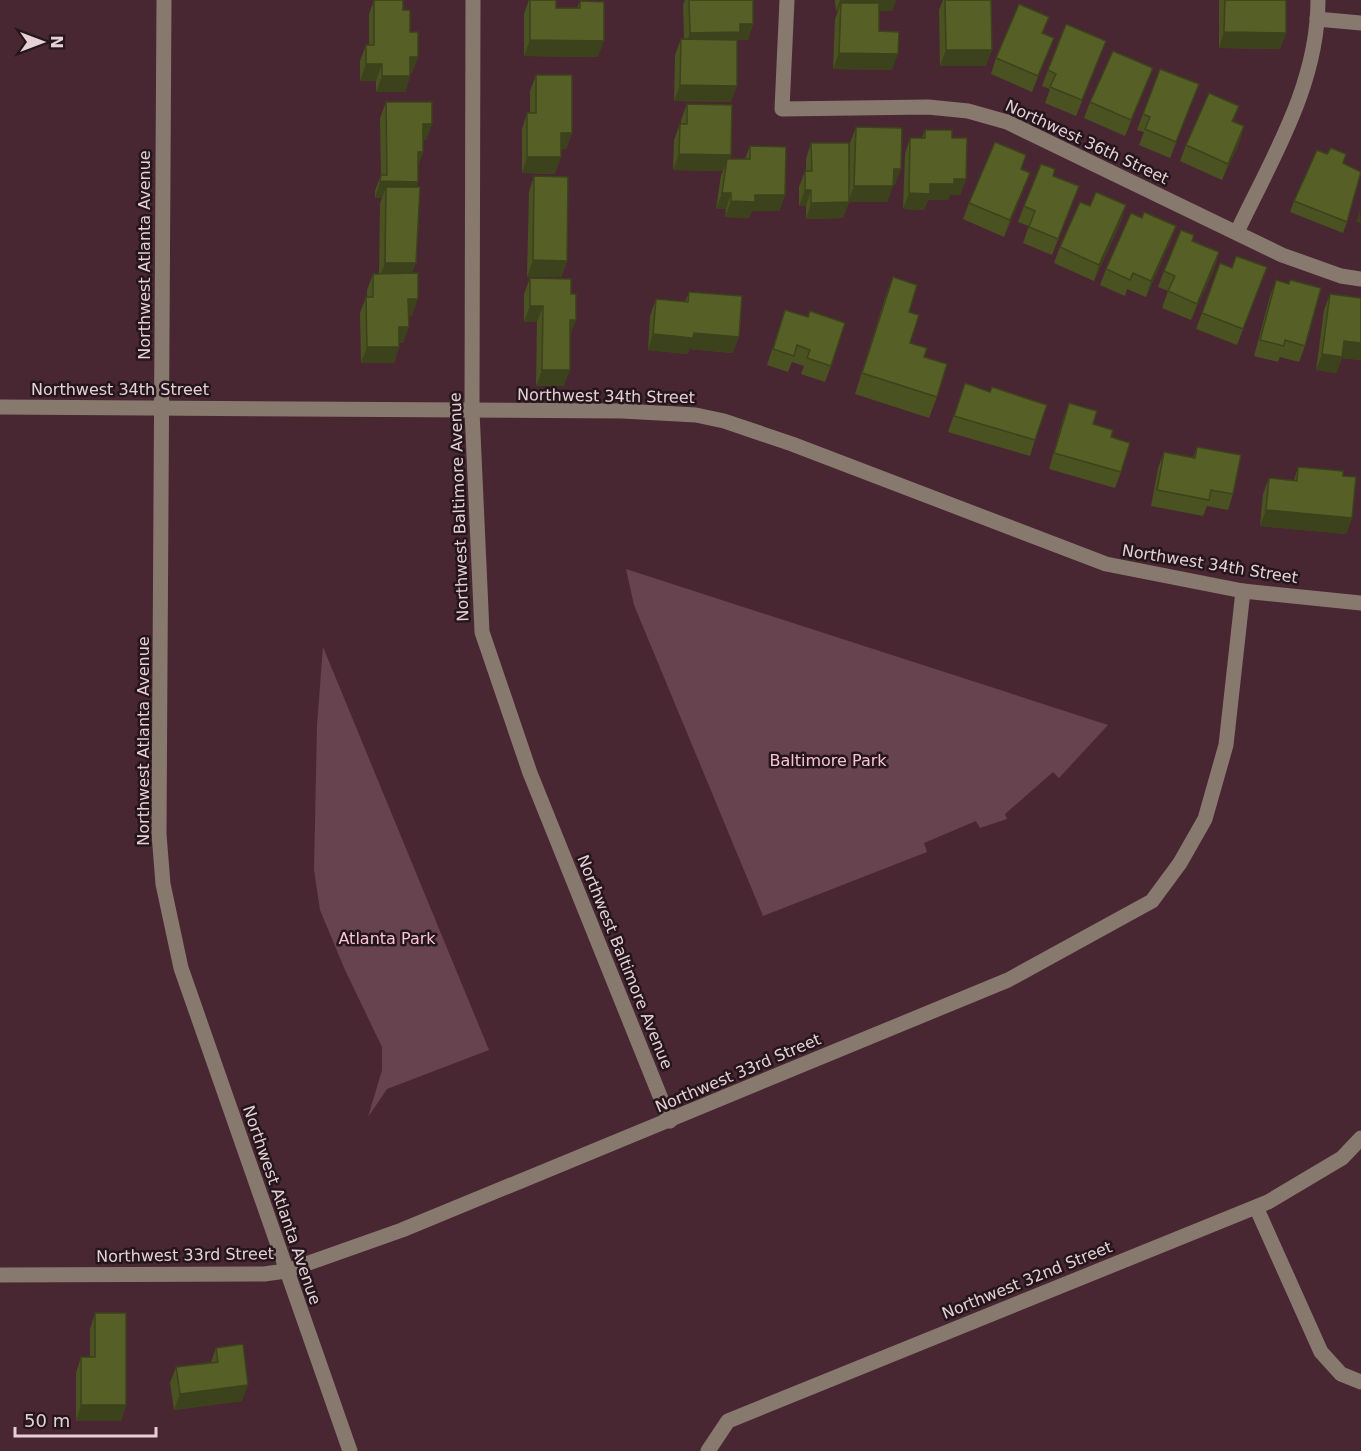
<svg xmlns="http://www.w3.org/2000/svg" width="1361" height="1451" font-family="'DejaVu Sans',sans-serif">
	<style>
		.green { fill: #66434f }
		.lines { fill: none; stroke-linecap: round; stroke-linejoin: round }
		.minor { stroke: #88796f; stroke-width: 15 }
		.wall { fill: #4a5221 }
		.shaded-wall { fill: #3c421b }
		.building { fill: #565f26; stroke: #3c421b; stroke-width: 1.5 }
		.labels { text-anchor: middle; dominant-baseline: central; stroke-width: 5; stroke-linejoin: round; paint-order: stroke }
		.street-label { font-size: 16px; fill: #e5d0d6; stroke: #24161b }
		.park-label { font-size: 16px; fill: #fac3d5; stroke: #24161b }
	</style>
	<rect width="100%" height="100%" fill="#482733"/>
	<g class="green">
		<path d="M626 569 1108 725 1059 778 1053 772 1005 814 1007 819 980 828 976 821 924 843 927 852 763 916 634 605Z"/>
		<path d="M323 647 489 1050 387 1089 368 1117 382 1070V1047L345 970 320 910 314 870 317 725Z"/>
	</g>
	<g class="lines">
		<g class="minor">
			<path d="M164 0 159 834 163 884 181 968 350 1451"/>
			<path d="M473 0 472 411 482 632 530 773 670 1121"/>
			<path d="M787 0 782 109 928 107 968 111 1007 122 1282 255 1341 276 1361 279"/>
			<path d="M1317 19 1361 23"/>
			<path d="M1237 232C1272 158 1318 85 1318 0"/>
			<path d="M0 407 622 411 696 415 724 421 792 444 1106 564 1243 591 1361 603"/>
			<path d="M1256 1207 1321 1352 1341 1374 1361 1382"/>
			<path d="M0 1275 264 1274 286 1271 402 1230 1008 980 1152 901 1180 863 1205 819 1226 745 1243 591"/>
			<path d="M708 1451 728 1421 1268 1202 1342 1158 1361 1138"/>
		</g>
	</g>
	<g class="wall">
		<path d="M374 0H403V10L418 57 412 73H410V76L405 92H376V81H360V61L366 45H369V14Z"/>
		<path d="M529 0H556V8H577L580 1 598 57 524 56V14Z"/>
		<path d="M685 0H753V24L748 40H737L731 102 674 101 675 55 681 39H684L683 5Z"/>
		<path d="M835 0H896L892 11H879V31L892 70 833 69 835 19 838 11H836Z"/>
		<path d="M943 0H991L986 66H940L939 10Z"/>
		<path d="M1219 0H1286V33L1280 49 1219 48Z"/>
		<path d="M1049 17 1043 33 1054 38 1032 92 991 74 996 58Z"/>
		<path d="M1100 57 1076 116 1045 103 1050 89 1042 86 1048 70Z"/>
		<path d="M1153 68 1147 84 1125 136 1084 118 1090 102Z"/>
		<path d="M536 75 572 133 566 149H561L555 174 522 173V129L527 113H530V91Z"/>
		<path d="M1199 84 1170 158 1139 145 1144 132 1137 130 1143 114Z"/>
		<path d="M386 102 432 124 426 140H423V152L418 166V182L416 187 412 273V316H409L403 343H399V347L394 363H361L360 313 366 297H367V290L373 274H379L380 203 382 198H375V191L381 175 380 118Z"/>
		<path d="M687 104 731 155 730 159H745L750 146 785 195 779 211H752L749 218 725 217 726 209H716L721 175 723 171 673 170 674 140 680 124H681V120Z"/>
		<path d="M1239 106 1233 122 1244 126 1239 143 1222 180 1180 161 1186 145Z"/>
		<path d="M856 127 895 185H893L887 202H849L843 218 806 219V206H799V187L805 171H806V159L811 143 849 171 850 143Z"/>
		<path d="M925 130 952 138 966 179 960 195H950L948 200H928L924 210 903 209 905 154 910 138H922Z"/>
		<path d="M1021 170 1024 189 1004 237 963 219 969 203Z"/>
		<path d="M534 176 567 261 561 277H527L529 192Z"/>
		<path d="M1053 176 1079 186 1052 255 1023 243 1029 226 1018 222 1024 206Z"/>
		<path d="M1294 201 1347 222 1343 233 1290 212Z"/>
		<path d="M1126 205 1121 221 1094 281 1054 263 1060 247 1090 206Z"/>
		<path d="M1142 218 1176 226 1170 242 1146 297 1127 289 1125 296 1100 285 1106 269Z"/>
		<path d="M1192 241 1219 252 1214 269 1191 320 1162 308 1168 291 1158 287 1164 271Z"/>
		<path d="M1220 263 1232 268 1267 267 1237 345 1196 329Z"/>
		<path d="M893 277 910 343 924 357 937 397 929 418 855 394 885 298Z"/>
		<path d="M530 278 570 336 564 386H536L537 322H524V294Z"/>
		<path d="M1276 280 1305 346 1299 362 1280 357 1278 362 1254 356 1270 296Z"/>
		<path d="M689 292 733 353 689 349 688 354 648 350 650 316 656 299 685 302Z"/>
		<path d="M1330 294 1361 298V360L1342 358 1336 373 1316 370 1324 310Z"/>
		<path d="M785 310 831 366 825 382 801 374 804 366 792 362 788 372 767 365Z"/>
		<path d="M965 383 1035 440 1030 456 948 432Z"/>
		<path d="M1069 403 1093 424 1111 437 1121 472 1115 488 1049 469 1063 419Z"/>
		<path d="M1197 447 1233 494 1228 510 1207 506 1203 516 1151 506 1158 468 1164 452 1193 458Z"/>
		<path d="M1298 467 1352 518 1346 534 1260 526 1263 494 1269 478 1294 480Z"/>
		<path d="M95 1313 126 1405 121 1421H76V1373L81 1357H90V1329Z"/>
		<path d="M216 1348 242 1401 174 1410 170 1383 176 1367 211 1362Z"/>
	</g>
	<g class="shaded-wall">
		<path d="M840 0H896L892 11H841V3L838 11H836Z"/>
		<path d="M740 24H753L748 40H737L684 49 690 33Z"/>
		<path d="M1224 32 1286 33 1280 49 1219 48Z"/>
		<path d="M1054 38 1048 54 1032 92 1038 76Z"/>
		<path d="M530 40 604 41 598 57 524 56Z"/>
		<path d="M946 50H992L986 66H940Z"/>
		<path d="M839 53 898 54 892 70 833 69Z"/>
		<path d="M410 57H418L412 73H405Z"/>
		<path d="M366 64H382L376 81H360Z"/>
		<path d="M1153 68 1147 84 1125 136 1131 120Z"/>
		<path d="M382 76H410L405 92H376Z"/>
		<path d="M680 85 737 86 731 102 674 101Z"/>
		<path d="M423 124H432L426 140H417Z"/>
		<path d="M1244 126 1239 143 1222 180 1228 164Z"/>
		<path d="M561 133H572L566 149H555Z"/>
		<path d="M418 152H423L417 168Z"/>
		<path d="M679 154 731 155 725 171 727 159 723 171 673 170Z"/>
		<path d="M527 157H561L555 174 522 173Z"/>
		<path d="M894 169H901L895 185H888Z"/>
		<path d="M1030 173 1024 189 1004 237 1010 220Z"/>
		<path d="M954 179H966L960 195H950L948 200H928L924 210 903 209 909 193 930 184Z"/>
		<path d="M380 181 418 182 412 198 386 187 382 198H375Z"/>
		<path d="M854 186H893L887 202H848Z"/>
		<path d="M805 190H811L806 206H799Z"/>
		<path d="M722 193H731L726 209H716Z"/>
		<path d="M755 195H785L779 211H752L749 218 725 217 731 201Z"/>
		<path d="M849 202 843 218 806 219 811 203Z"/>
		<path d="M1126 205 1121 221 1094 281 1099 265Z"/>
		<path d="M1360 211 1361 223 1356 222Z"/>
		<path d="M1176 226 1170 242 1146 297 1151 281Z"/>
		<path d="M1219 252 1214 269 1191 320 1197 304Z"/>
		<path d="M533 260 567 261 561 277H527Z"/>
		<path d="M385 263H416L410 279H379Z"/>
		<path d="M408 299H418L412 316H403Z"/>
		<path d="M530 306H543L537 322H524Z"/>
		<path d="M570 320H576L570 336Z"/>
		<path d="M399 327H409L403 343H393Z"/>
		<path d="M694 333 739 337 733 353 689 349 688 354 648 350 653 334Z"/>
		<path d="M1344 341 1361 343V360L1342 358 1336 373 1316 370 1322 354Z"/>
		<path d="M367 347H399L394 363H361Z"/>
		<path d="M542 370H570L564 386H536Z"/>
		<path d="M1266 510 1352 518 1346 534 1260 526Z"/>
		<path d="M248 1385 242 1401 174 1410 180 1394Z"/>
		<path d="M81 1405H126L121 1421H76Z"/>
	</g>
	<g class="building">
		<path d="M374 0H403V10H410V32H418V57H410V76H382V64H366V45H374Z"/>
		<path d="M530 0H556V8H580V1L604 2V41L530 40Z"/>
		<path d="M689 0H753V24H740V32L690 33Z"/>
		<path d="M945 0H991L992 50H946Z"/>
		<path d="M1225 0H1286V33L1224 32Z"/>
		<path d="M841 3H879V31L899 32 898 54 839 53Z"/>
		<path d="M1019 4 1049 17 1042 33 1054 38 1038 76 996 58Z"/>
		<path d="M1066 24 1106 41 1082 100 1050 87 1056 74 1048 70Z"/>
		<path d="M681 39 737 40V86L680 85Z"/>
		<path d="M1113 51 1153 68 1131 120 1090 102Z"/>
		<path d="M1160 69 1199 84 1176 142 1145 129 1150 117 1143 114Z"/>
		<path d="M536 75H572V133H561V157H527V113H536Z"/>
		<path d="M1209 93 1239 106 1232 121 1244 126 1228 164 1186 145Z"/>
		<path d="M386 102H432V124H423V152H418V182L380 181 381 175H387Z"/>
		<path d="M687 104 732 105 731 155 679 154 680 124H687Z"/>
		<path d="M856 127 902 128 901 169H894L893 186H854Z"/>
		<path d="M925 130H952V138H967L966 179H954V184H930V194L909 193 910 138H925Z"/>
		<path d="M995 142 1026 155 1021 169 1030 173 1010 220 969 203Z"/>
		<path d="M811 143H849V202L811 203V190H805V171H812Z"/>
		<path d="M750 146 786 147 785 195H755V202L731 201V193H722L727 159H750Z"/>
		<path d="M1331 148 1346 154 1343 163 1361 172 1347 222 1294 201 1317 150 1327 154Z"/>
		<path d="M1041 164 1055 169 1053 176 1079 186 1058 239 1029 227 1035 211 1024 206Z"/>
		<path d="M534 176 568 177 567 261 533 260Z"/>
		<path d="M386 187H420L416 263H385Z"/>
		<path d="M1096 192 1126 205 1099 265 1060 247 1080 202 1090 206Z"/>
		<path d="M1144 212 1176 226 1151 281 1133 273 1130 280 1106 269 1131 213 1142 218Z"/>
		<path d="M1181 230 1194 235 1192 241 1219 252 1197 304 1168 291 1175 276 1164 271Z"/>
		<path d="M1236 256 1267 267 1243 329 1202 313 1220 263 1232 268Z"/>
		<path d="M418 273V299H408L409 327H399V347H367L366 297H373V274Z"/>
		<path d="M893 277 917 285 909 312 919 315 910 343 927 348 924 357 947 364 937 397 862 373Z"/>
		<path d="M530 278 571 279V294H576V320H570V370H542L543 306H530Z"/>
		<path d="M1276 280 1289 284 1290 280 1321 288 1305 346 1285 340 1284 346 1260 340Z"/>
		<path d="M689 292 742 296 739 337 694 333 693 338 653 334 656 299 688 302Z"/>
		<path d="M1330 294 1361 298V343L1344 341 1342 357 1322 354Z"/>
		<path d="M785 310 808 317 810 311 845 323 831 366 807 358 810 350 797 345 794 356 773 349Z"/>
		<path d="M965 383 990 392 992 387 1047 405 1035 440 954 416Z"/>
		<path d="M1069 403 1097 411 1093 424 1113 430 1111 437 1130 443 1121 472 1054 453Z"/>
		<path d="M1197 447 1241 455 1233 494 1211 490 1209 500 1157 490 1164 452 1195 458Z"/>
		<path d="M1298 467 1343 471V476L1356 477 1352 518 1266 510 1269 478 1297 481Z"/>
		<path d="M95 1313H126V1405H81V1357H95Z"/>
		<path d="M243 1344 248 1385 180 1394 176 1367 218 1362 216 1348Z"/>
	</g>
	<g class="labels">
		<g class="street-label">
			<text transform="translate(1087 142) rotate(25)">Northwest 36th Street</text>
			<text transform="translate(144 255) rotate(-90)">Northwest Atlanta Avenue</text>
			<text x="120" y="389">Northwest 34th Street</text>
			<text transform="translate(606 396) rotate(1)">Northwest 34th Street</text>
			<text transform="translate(459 507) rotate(-92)">Northwest Baltimore Avenue</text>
			<text transform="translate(1210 564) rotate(9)">Northwest 34th Street</text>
			<text transform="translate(143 741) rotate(-90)">Northwest Atlanta Avenue</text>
			<text transform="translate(625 962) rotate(68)">Northwest Baltimore Avenue</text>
			<text transform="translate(738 1073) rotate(-23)">Northwest 33rd Street</text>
			<text transform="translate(282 1205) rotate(71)">Northwest Atlanta Avenue</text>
			<text transform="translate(185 1255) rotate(-1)">Northwest 33rd Street</text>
			<text transform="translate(1027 1280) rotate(-22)">Northwest 32nd Street</text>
		</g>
		<g class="park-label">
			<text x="828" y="760">Baltimore Park</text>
			<text x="387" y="938">Atlanta Park</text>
		</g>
	</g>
	<g transform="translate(42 42) rotate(90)" stroke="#24161b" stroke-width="4.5" paint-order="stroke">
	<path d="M0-4.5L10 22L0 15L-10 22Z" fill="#e5d0d6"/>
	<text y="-9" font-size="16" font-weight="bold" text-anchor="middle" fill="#e5d0d6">N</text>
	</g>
	<path d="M15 1427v9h141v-9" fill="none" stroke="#e5d0d6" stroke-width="3"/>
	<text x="24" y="1427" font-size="18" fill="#e5d0d6" stroke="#24161b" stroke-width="4.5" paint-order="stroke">50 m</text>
</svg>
